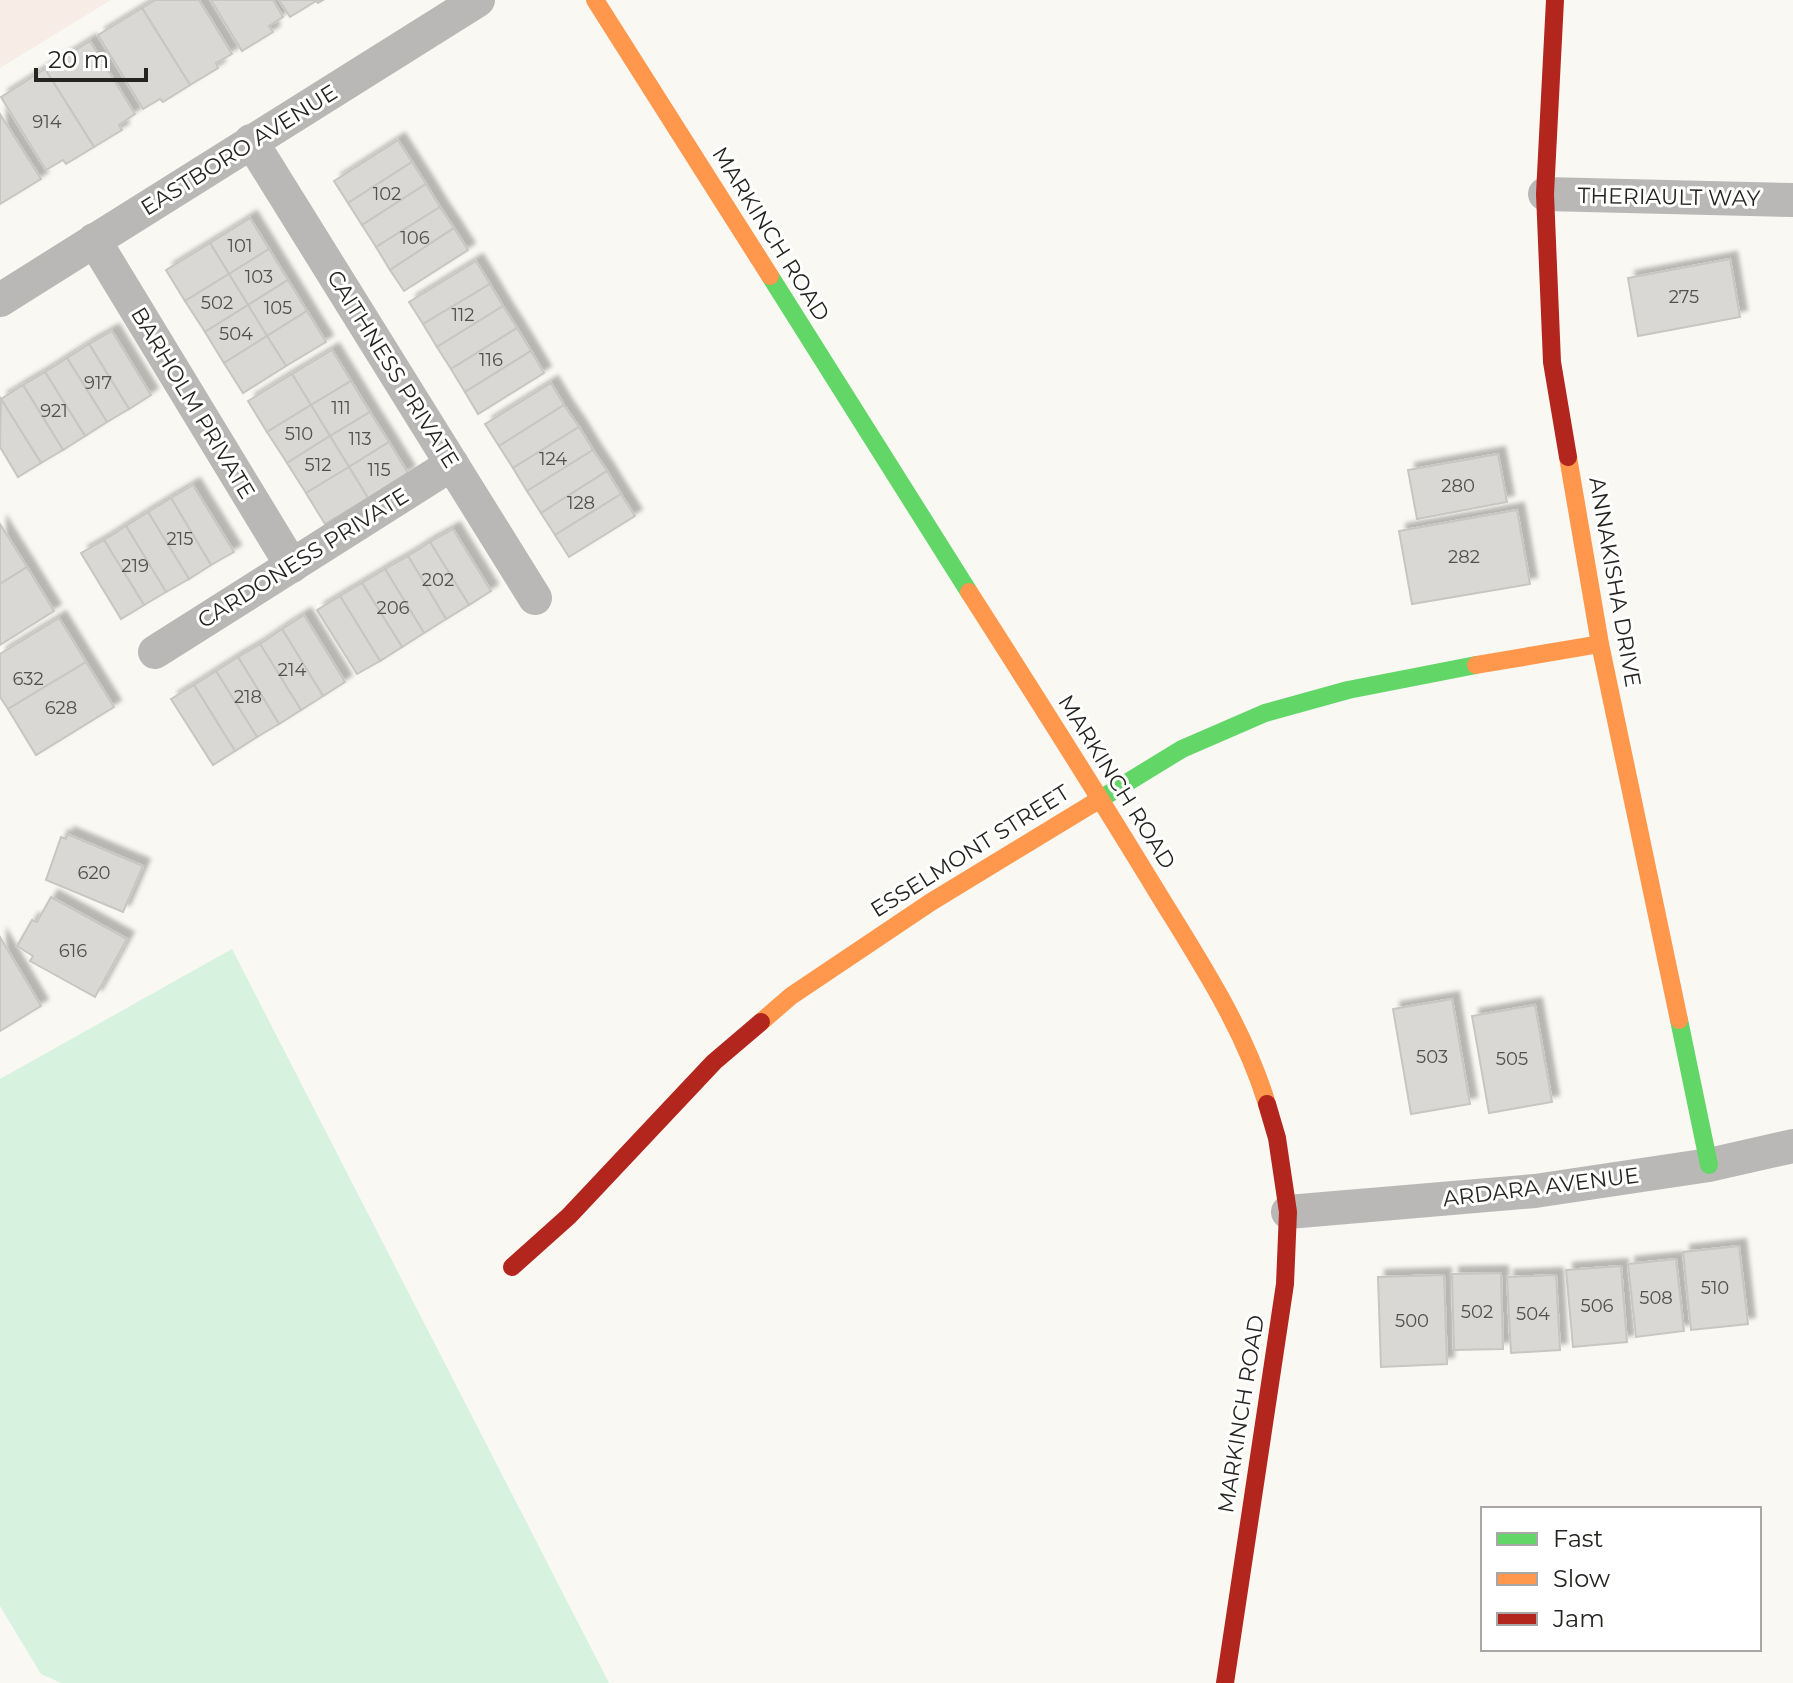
<svg xmlns="http://www.w3.org/2000/svg" width="1793" height="1683" font-family="Montserrat,sans-serif">
	<style>
		.education { fill: #f8ece6 }
		.green { fill: #d7f2de }
		.building { fill: #d9d8d4; stroke: #c7c6c2; stroke-width: 2; filter: url(#shadow) }
		.lines { fill: none; stroke-linecap: round; stroke-linejoin: round }
		.street { stroke: #b9b8b7; stroke-width: 34 }
		.fast { stroke: #63d668; stroke-width: 18 }
		.slow { stroke: #ff974d; stroke-width: 18 }
		.jam { stroke: #b3261e; stroke-width: 18 }
		.labels { text-anchor: middle; dominant-baseline: central; stroke-width: 6; stroke-linejoin: round; paint-order: stroke }
		.number-label { font-size: 18px; fill: #52514e }
		.street-label { font-size: 22px; fill: #252421; stroke: #fff }
	</style>
	<defs>
		<filter id="shadow"><feDropShadow dx="7" dy="-7" stdDeviation="2" flood-color="#0004"/></filter>
	</defs>
	<rect width="100%" height="100%" fill="#f9f8f3"/>
	<path class="education" d="M0 0H111L0 68Z"/>
	<path class="green" d="M232 949 609 1683H61L41 1674 0 1606V1079Z"/>
	<g class="building">
		<path d="M155 0H199L232 54 216 63 218 68 190 85 142 8Z"/>
		<path d="M211 0H273L283 17 269 26 273 32 242 51Z"/>
		<path d="M279 0H323L318 3 316 1 290 17Z"/>
		<path d="M142 8 190 85 163 102 160 99 143 109 98 35Z"/>
		<path d="M90 41 135 114 119 125 122 130 94 147 45 69Z"/>
		<path d="M45 69 94 147 66 164 63 160 46 170 1 97Z"/>
		<path d="M0 114 41 179 0 204Z"/>
		<path d="M398 140 412 162 348 203 334 181Z"/>
		<path d="M412 162 426 184 362 225 348 203Z"/>
		<path d="M426 184 440 207 376 247 362 225Z"/>
		<path d="M440 207 454 228 390 270 376 247Z"/>
		<path d="M250 218 269 249 229 274 210 243Z"/>
		<path d="M454 228 468 250 404 291 390 270Z"/>
		<path d="M210 243 229 274 185 301 166 270Z"/>
		<path d="M269 249 288 280 248 305 229 274Z"/>
		<path d="M1730 259 1740 317 1638 336 1628 278Z"/>
		<path d="M476 261 490 284 423 324 409 302Z"/>
		<path d="M229 274 248 305 205 332 185 301Z"/>
		<path d="M288 280 307 311 267 336 248 305Z"/>
		<path d="M490 284 503 306 437 347 423 324Z"/>
		<path d="M248 305 267 336 224 363 205 332Z"/>
		<path d="M503 306 517 328 451 369 437 347Z"/>
		<path d="M307 311 326 342 286 366 267 336Z"/>
		<path d="M517 328 531 351 465 392 451 369Z"/>
		<path d="M112 331 151 395 129 409 89 344Z"/>
		<path d="M267 336 286 366 243 393 224 363Z"/>
		<path d="M89 344 129 409 107 422 67 358Z"/>
		<path d="M332 350 351 381 311 405 292 374Z"/>
		<path d="M531 351 544 373 478 414 465 392Z"/>
		<path d="M67 358 107 422 85 436 45 372Z"/>
		<path d="M45 372 85 436 63 450 23 385Z"/>
		<path d="M292 374 311 405 267 432 248 401Z"/>
		<path d="M351 381 370 412 330 436 311 405Z"/>
		<path d="M551 383 564 405 499 446 485 424Z"/>
		<path d="M23 385 63 450 41 463 1 399Z"/>
		<path d="M1 399 41 463 18 477 0 447Z"/>
		<path d="M311 405 330 436 287 463 267 432Z"/>
		<path d="M564 405 579 427 513 468 499 446Z"/>
		<path d="M370 412 389 442 349 467 330 436Z"/>
		<path d="M579 427 593 450 527 491 513 468Z"/>
		<path d="M330 436 349 467 306 493 287 463Z"/>
		<path d="M389 442 408 473 368 498 349 467Z"/>
		<path d="M593 450 607 471 541 513 527 491Z"/>
		<path d="M1498 454 1507 502 1417 519 1408 470Z"/>
		<path d="M349 467 368 498 325 524 306 493Z"/>
		<path d="M607 471 621 494 555 535 541 513Z"/>
		<path d="M193 485 234 552 211 565 171 498Z"/>
		<path d="M621 494 635 516 569 557 555 535Z"/>
		<path d="M171 498 211 565 189 579 148 512Z"/>
		<path d="M1517 510 1530 584 1412 604 1399 531Z"/>
		<path d="M148 512 189 579 166 592 126 526Z"/>
		<path d="M0 524 27 567 0 584Z"/>
		<path d="M126 526 166 592 144 605 104 540Z"/>
		<path d="M453 529 491 591 469 605 430 542Z"/>
		<path d="M104 540 144 605 121 619 81 553Z"/>
		<path d="M430 542 469 605 446 619 408 556Z"/>
		<path d="M408 556 446 619 424 633 385 569Z"/>
		<path d="M27 567 54 611 0 645V584Z"/>
		<path d="M385 569 424 633 402 647 362 583Z"/>
		<path d="M362 583 402 647 380 661 340 596Z"/>
		<path d="M340 596 380 661 357 674 317 610Z"/>
		<path d="M304 615 345 682 323 696 282 629Z"/>
		<path d="M59 618 86 662 8 709 0 697V654Z"/>
		<path d="M282 629 323 696 301 710 260 644Z"/>
		<path d="M260 644 301 710 279 724 238 657Z"/>
		<path d="M238 657 279 724 257 737 216 671Z"/>
		<path d="M86 662 114 707 36 755 8 709Z"/>
		<path d="M216 671 257 737 235 751 194 685Z"/>
		<path d="M194 685 235 751 213 765 171 699Z"/>
		<path d="M67 834 143 866 123 912 46 880 61 837 66 839Z"/>
		<path d="M51 897 127 939 95 997 30 961 33 956 17 946 32 920 37 922Z"/>
		<path d="M0 937 41 1006 0 1031Z"/>
		<path d="M1452 999 1470 1104 1411 1114 1393 1009Z"/>
		<path d="M1535 1005 1552 1102 1489 1113 1472 1016Z"/>
		<path d="M1739 1246 1748 1324 1691 1330 1683 1252Z"/>
		<path d="M1676 1259 1684 1331 1636 1337 1628 1264Z"/>
		<path d="M1621 1266 1627 1342 1573 1347 1566 1270Z"/>
		<path d="M1501 1273 1503 1349 1454 1350 1452 1274Z"/>
		<path d="M1444 1275 1447 1364 1381 1367 1378 1277Z"/>
		<path d="M1556 1275 1560 1350 1511 1353 1507 1277Z"/>
	</g>
	<g class="lines">
		<g class="street">
			<path d="M251 141 535 598"/>
			<path d="M1545 194 1793 200"/>
			<path d="M94 240 292 566"/>
			<path d="M0 300 478 0"/>
			<path d="M155 652 452 464"/>
			<path d="M1288 1212 1535 1191 1709 1165 1793 1146"/>
		</g>
		<g class="fast">
			<path d="M770 276 969 592"/>
			<path d="M1092 804 1182 749 1265 713 1348 690 1476 665"/>
			<path d="M1679 1020 1709 1165"/>
		</g>
		<g class="slow">
			<path d="M595 0 770 276"/>
			<path d="M1568 457 1600 644 1679 1020"/>
			<path d="M969 592C1033 692 1097 793 1159 895 1200 962 1244 1028 1267 1104"/>
			<path d="M1476 665 1600 644"/>
			<path d="M761 1022 791 996 931 902 1092 804"/>
		</g>
		<g class="jam">
			<path d="M1555 0 1545 194 1552 362 1568 457"/>
			<path d="M512 1267 569 1216 714 1062 761 1022"/>
			<path d="M1225 1683 1285 1284 1288 1212 1277 1138 1267 1104"/>
		</g>
	</g>
	<g class="labels">
		<g class="number-label">
			<text x="47" y="122">914</text>
			<text x="387" y="194">102</text>
			<text x="415" y="238">106</text>
			<text x="240" y="246">101</text>
			<text x="259" y="277">103</text>
			<text x="1684" y="297">275</text>
			<text x="217" y="303">502</text>
			<text x="278" y="308">105</text>
			<text x="463" y="315">112</text>
			<text x="236" y="334">504</text>
			<text x="491" y="360">116</text>
			<text x="98" y="383">917</text>
			<text x="341" y="408">111</text>
			<text x="54" y="411">921</text>
			<text x="299" y="434">510</text>
			<text x="360" y="439">113</text>
			<text x="553" y="459">124</text>
			<text x="318" y="465">512</text>
			<text x="379" y="470">115</text>
			<text x="1458" y="486">280</text>
			<text x="581" y="503">128</text>
			<text x="180" y="539">215</text>
			<text x="1464" y="557">282</text>
			<text x="135" y="566">219</text>
			<text x="438" y="580">202</text>
			<text x="393" y="608">206</text>
			<text x="292" y="670">214</text>
			<text x="28" y="679">632</text>
			<text x="248" y="697">218</text>
			<text x="61" y="708">628</text>
			<text x="94" y="873">620</text>
			<text x="73" y="951">616</text>
			<text x="1432" y="1057">503</text>
			<text x="1512" y="1059">505</text>
			<text x="1715" y="1288">510</text>
			<text x="1656" y="1298">508</text>
			<text x="1597" y="1306">506</text>
			<text x="1477" y="1312">502</text>
			<text x="1533" y="1314">504</text>
			<text x="1412" y="1321">500</text>
		</g>
		<g class="street-label">
			<text transform="translate(239 150) rotate(-32)">EASTBORO AVENUE</text>
			<text transform="translate(1669 197) rotate(1)">THERIAULT WAY</text>
			<text transform="translate(771 234) rotate(58)">MARKINCH ROAD</text>
			<text transform="translate(393 369) rotate(58)">CAITHNESS PRIVATE</text>
			<text transform="translate(193 403) rotate(59)">BARHOLM PRIVATE</text>
			<text transform="translate(303 558) rotate(-32)">CARDONESS PRIVATE</text>
			<text transform="translate(1615 582) rotate(80)">ANNAKISHA DRIVE</text>
			<text transform="translate(1117 782) rotate(58)">MARKINCH ROAD</text>
			<text transform="translate(970 851) rotate(-32)">ESSELMONT STREET</text>
			<text transform="translate(1541 1187) rotate(-7)">ARDARA AVENUE</text>
			<text transform="translate(1241 1414) rotate(-81)">MARKINCH ROAD</text>
		</g>
	</g>
	<rect x="1481" y="1507" width="280" height="144" fill="#ffffff" stroke="#a8a7a6" stroke-width="2"/>
	<rect x="1497" y="1533" width="40" height="12" fill="#63d668" stroke="#a8a7a6" stroke-width="2"/>
	<text x="1553" y="1547" font-size="24" fill="#252421">Fast</text>
	<rect x="1497" y="1573" width="40" height="12" fill="#ff974d" stroke="#a8a7a6" stroke-width="2"/>
	<text x="1553" y="1587" font-size="24" fill="#252421">Slow</text>
	<rect x="1497" y="1613" width="40" height="12" fill="#b3261e" stroke="#a8a7a6" stroke-width="2"/>
	<text x="1553" y="1627" font-size="24" fill="#252421">Jam</text>
	<path d="M36 68v12h110v-12" fill="none" stroke="#252421" stroke-width="4"/>
	<text x="48" y="68" font-size="24" fill="#252421" stroke="#ffffff" stroke-width="6" paint-order="stroke">20 m</text>
</svg>
